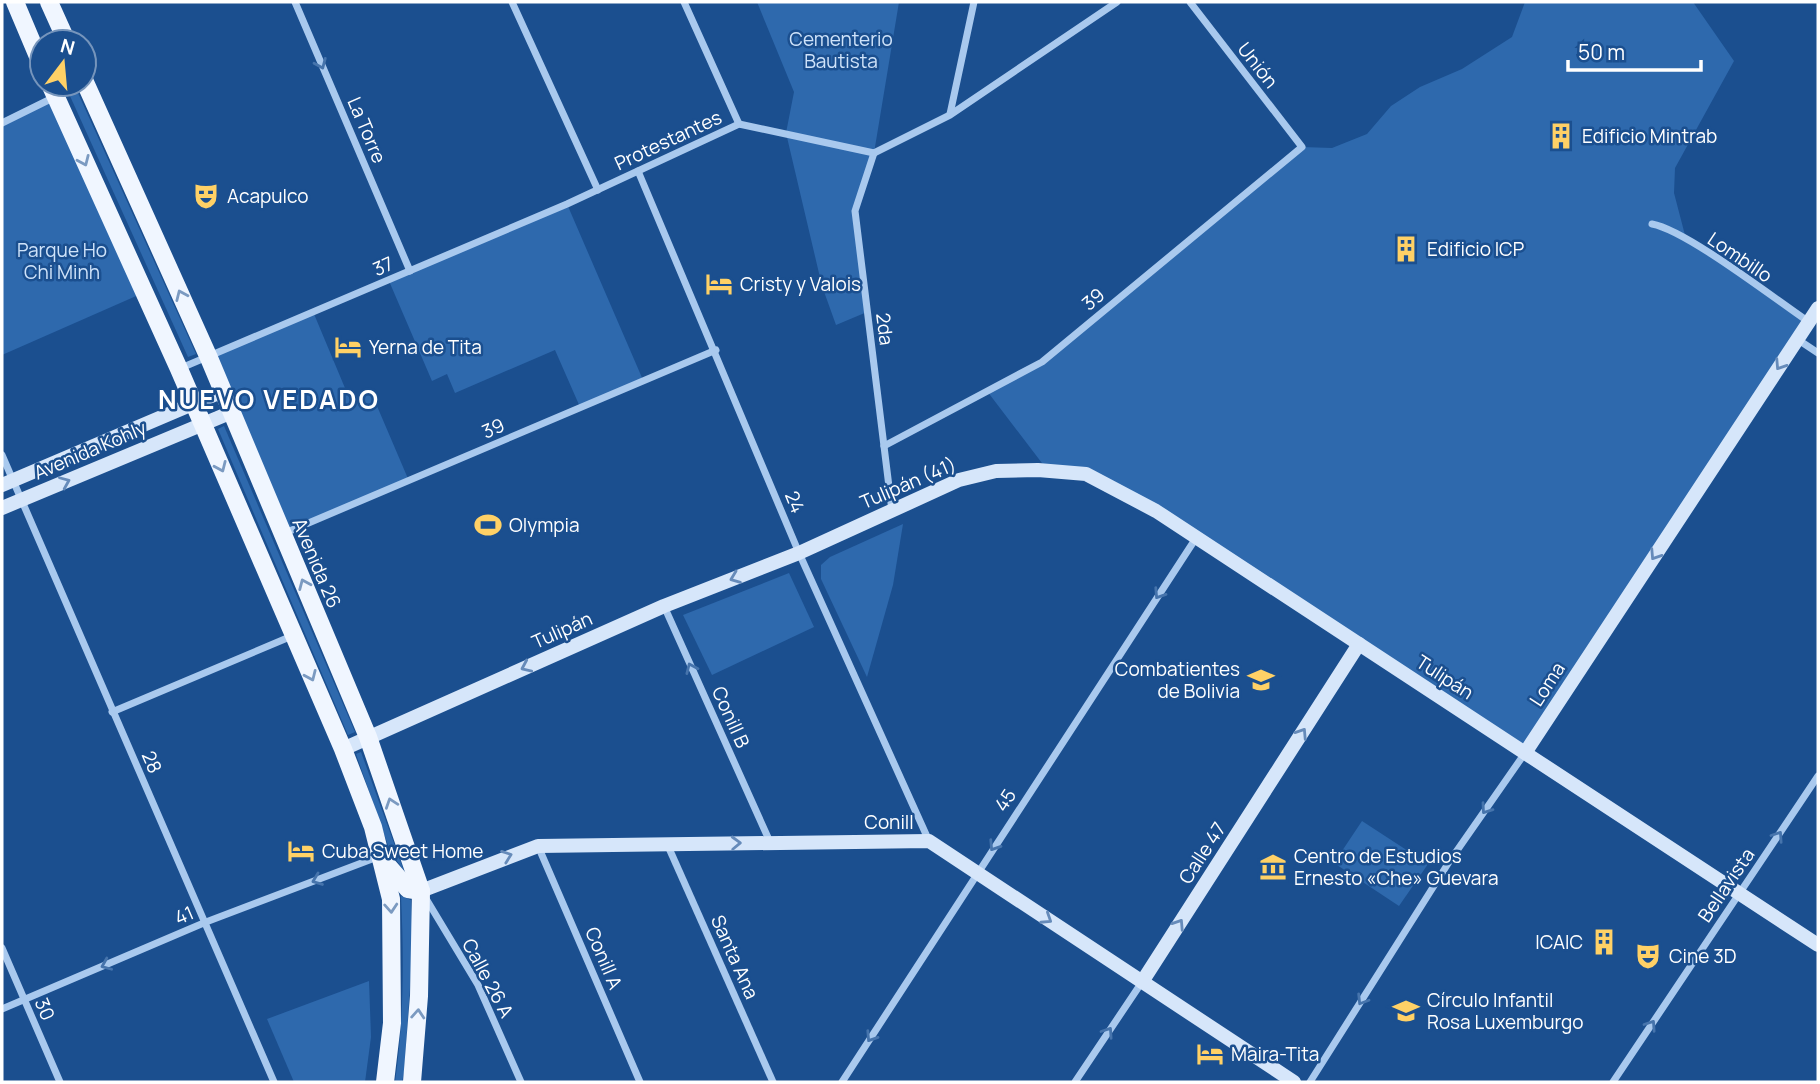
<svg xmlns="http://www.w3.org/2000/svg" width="1820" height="1084" font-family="Manrope,sans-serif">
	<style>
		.green { fill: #2e69ad }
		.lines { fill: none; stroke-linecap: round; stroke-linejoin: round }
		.street { stroke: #a9c9ee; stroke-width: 7 }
		.secondary { stroke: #d6e6fa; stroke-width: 14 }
		.primary { stroke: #f0f6ff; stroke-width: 18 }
		.oneway { stroke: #4674ac }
		.oneway2 { stroke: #7b9ac1 }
		.oneway3 { stroke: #668bba }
		.labels { text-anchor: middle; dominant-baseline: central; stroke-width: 5; stroke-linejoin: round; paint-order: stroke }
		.park-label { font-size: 19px; fill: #cfe3fa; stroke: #1b4f8f }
		.street-label { font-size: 19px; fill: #fff; stroke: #1b4f8f }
		.poi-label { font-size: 19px; fill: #fff; stroke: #1b4f8f; text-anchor: start }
		.district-label { font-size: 26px; font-weight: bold; letter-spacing: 2px; fill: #fff; stroke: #1b4f8f }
	</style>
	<rect width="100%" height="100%" fill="#1b4f8f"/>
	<g class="green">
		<path d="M757 2H899L874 153 855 211 867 312 836 325 822 286 786 133 794 92Z"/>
		<path d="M1525 2H1693L1734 61 1675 168 1674 193 1686 239 1809 322 1525 753 1086 474 1048 471 987 391 1042 362 1302 147 1332 148 1367 134 1391 106 1420 87 1462 69 1512 37Z"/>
		<path d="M78 93 196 354 188 357 70 96Z"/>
		<path d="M56 99 143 293 2 355V123Z"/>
		<path d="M567 204 643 380 580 407 555 350 455 393 447 374 432 381 389 281Z"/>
		<path d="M314 314 350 400 371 392 409 481 283 534 209 358Z"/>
		<path d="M224 426 355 732 348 735 218 429Z"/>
		<path d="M903 524 893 585 867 677 821 579V565L830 557Z"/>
		<path d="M789 573 814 627 712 675 683 615Z"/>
		<path d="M361 752 404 871 390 851 356 754Z"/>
		<path d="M1362 821 1428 864 1399 906 1334 863Z"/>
		<path d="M401 896 411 900 413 947 404 1072 402 1082H395C404 1020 404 959 401 896Z"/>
		<path d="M369 981 371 1037 365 1082H294L267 1019Z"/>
	</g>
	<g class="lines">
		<g class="street">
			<path d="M295 2 410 271"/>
			<path d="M512 2 598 190"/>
			<path d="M684 2 739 124"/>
			<path d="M950 114 974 2"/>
			<path d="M2 123 81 84"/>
			<path d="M874 153 855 211 892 511"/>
			<path d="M874 153 950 115 1117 2"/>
			<path d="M638 171 799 553 929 841"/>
			<path d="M1652 224C1686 230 1775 299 1809 322"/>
			<path d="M1797 339 1818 353"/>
			<path d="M181 368 567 204 739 124 874 153"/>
			<path d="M884 446 1042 362 1302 147 1190 2"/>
			<path d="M2 455 274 1082"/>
			<path d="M285 533 716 350"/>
			<path d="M664 606 770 842"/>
			<path d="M112 712 292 636"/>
			<path d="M538 846 640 1082"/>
			<path d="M668 846 773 1082"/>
			<path d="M425 897 478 985 521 1082"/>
			<path d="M2 948 60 1082"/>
			<path d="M2 1009 206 922 380 856"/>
			<path d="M842 1082 1196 538"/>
			<path d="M1075 1082 1142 982"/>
			<path d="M1310 1082 1449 862 1525 753"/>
			<path d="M1613 1082 1818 776"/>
		</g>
		<g class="secondary">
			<path d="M2 485 223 391"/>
			<path d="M2 508 232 412"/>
			<path d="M343 749 664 606 799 553 959 480 996 471 1038 470 1086 474 1156 511 1818 945"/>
			<path d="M1525 753 1818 308"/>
			<path d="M421 891 538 846 929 841 1294 1082"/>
			<path d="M1142 982 1359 644"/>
		</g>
		<g class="primary">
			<path d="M15 2 42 66"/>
			<path d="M49 2 67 42"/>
			<path d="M84 80 209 358 368 737 421 891 419 996 412 1082"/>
			<path d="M50 84 179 369 343 749 373 827 391 899 392 1023 385 1082"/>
			<path d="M387 865 408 889 421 891"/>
		</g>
	</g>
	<defs><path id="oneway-chevron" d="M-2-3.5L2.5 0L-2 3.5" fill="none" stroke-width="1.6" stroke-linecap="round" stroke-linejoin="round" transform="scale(1.75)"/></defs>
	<g class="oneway">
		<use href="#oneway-chevron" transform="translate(321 64) rotate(67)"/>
		<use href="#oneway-chevron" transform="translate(1159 594) rotate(123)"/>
		<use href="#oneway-chevron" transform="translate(691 668) rotate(-114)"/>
		<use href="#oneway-chevron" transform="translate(1486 809) rotate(125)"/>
		<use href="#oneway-chevron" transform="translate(1778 836) rotate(-56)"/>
		<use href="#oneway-chevron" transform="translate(994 846) rotate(123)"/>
		<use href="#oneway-chevron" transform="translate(317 880) rotate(159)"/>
		<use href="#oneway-chevron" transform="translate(106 965) rotate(157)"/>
		<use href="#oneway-chevron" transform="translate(1362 1000) rotate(122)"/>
		<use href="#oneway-chevron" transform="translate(1651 1025) rotate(-56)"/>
		<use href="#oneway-chevron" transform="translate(1108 1032) rotate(-56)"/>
		<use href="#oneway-chevron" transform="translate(871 1037) rotate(123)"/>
	</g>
	<g class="oneway2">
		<use href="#oneway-chevron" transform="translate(84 161) rotate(66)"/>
		<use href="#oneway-chevron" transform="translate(181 295) rotate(-114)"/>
		<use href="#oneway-chevron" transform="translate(221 467) rotate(66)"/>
		<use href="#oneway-chevron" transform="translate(304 584) rotate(-113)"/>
		<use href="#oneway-chevron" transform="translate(311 676) rotate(66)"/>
		<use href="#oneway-chevron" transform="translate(391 803) rotate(-109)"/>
		<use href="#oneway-chevron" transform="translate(391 908) rotate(86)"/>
		<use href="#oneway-chevron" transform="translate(418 1014) rotate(-86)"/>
	</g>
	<g class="oneway3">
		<use href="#oneway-chevron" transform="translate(1780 365) rotate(123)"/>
		<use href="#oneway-chevron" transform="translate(65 482) rotate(-23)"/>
		<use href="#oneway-chevron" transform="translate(1655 555) rotate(123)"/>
		<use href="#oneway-chevron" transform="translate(735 578) rotate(159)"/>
		<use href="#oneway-chevron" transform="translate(526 667) rotate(156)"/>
		<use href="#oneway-chevron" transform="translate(1302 733) rotate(-57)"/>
		<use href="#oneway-chevron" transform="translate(736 843) rotate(-2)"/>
		<use href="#oneway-chevron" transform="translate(507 856) rotate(-20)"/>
		<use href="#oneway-chevron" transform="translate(1047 919) rotate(33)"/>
		<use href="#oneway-chevron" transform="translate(1179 924) rotate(-57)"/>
	</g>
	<defs>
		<g id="building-bare" transform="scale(2.1)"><path d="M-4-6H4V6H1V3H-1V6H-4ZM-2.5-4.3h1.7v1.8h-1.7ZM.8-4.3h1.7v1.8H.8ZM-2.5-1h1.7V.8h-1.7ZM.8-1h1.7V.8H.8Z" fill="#ffd166" stroke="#1b4f8f" stroke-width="2.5" paint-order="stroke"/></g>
		<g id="theatre-bare" transform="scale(2.1)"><path d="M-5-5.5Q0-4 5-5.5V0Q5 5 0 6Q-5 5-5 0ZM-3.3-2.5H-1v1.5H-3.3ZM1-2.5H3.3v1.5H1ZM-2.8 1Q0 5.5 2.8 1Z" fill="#ffd166" stroke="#1b4f8f" stroke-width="2.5" paint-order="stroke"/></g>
		<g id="hotel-bare" transform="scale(2.1)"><path d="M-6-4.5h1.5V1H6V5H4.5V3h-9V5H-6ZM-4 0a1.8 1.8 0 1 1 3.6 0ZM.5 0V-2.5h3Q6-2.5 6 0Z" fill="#ffd166" stroke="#1b4f8f" stroke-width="2.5" paint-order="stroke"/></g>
		<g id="stadium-bare" transform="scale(2.1)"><path d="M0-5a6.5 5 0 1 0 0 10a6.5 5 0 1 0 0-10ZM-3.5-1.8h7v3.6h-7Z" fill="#ffd166" stroke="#1b4f8f" stroke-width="2.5" paint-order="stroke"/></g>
		<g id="school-bare" transform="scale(2.1)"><path d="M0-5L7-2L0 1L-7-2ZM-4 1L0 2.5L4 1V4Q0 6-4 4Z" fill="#ffd166" stroke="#1b4f8f" stroke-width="2.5" paint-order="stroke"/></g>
		<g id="museum-bare" transform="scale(2.1)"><path d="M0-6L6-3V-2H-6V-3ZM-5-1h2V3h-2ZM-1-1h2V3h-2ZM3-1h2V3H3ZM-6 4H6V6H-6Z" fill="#ffd166" stroke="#1b4f8f" stroke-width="2.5" paint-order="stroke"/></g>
	</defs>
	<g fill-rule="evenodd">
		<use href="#building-bare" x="1561" y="136"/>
		<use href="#theatre-bare" x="206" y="196"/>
		<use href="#building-bare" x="1406" y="249"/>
		<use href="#hotel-bare" x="719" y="284"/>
		<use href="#hotel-bare" x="348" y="347"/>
		<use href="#stadium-bare" x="488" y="525"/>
		<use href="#school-bare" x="1261" y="680"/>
		<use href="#hotel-bare" x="301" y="851"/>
		<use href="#museum-bare" x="1273" y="867"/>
		<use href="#building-bare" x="1604" y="942"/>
		<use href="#theatre-bare" x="1648" y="956"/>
		<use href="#school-bare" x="1406" y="1011"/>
		<use href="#hotel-bare" x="1210" y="1054"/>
	</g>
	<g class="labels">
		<g class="park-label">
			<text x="841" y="39">Cementerio<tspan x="841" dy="22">Bautista</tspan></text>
			<text x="62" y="250">Parque Ho<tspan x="62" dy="22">Chi Minh</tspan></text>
		</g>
		<g class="street-label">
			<text transform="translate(1258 65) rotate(52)">Unión</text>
			<text transform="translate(367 130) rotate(67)">La Torre</text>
			<text transform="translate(668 140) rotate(-25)">Protestantes</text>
			<text transform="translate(1740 257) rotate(34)">Lombillo</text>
			<text transform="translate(383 266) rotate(-24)">37</text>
			<text transform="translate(1093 299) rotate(-40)">39</text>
			<text transform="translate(885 329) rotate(83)">2da</text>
			<text transform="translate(493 428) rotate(-24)">39</text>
			<text transform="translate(90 450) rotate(-23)">Avenida Kohly</text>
			<text transform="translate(908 483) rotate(-23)">Tulipán (41)</text>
			<text transform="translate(795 502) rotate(68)">24</text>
			<text transform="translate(317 563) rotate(67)">Avenida 26</text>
			<text transform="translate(562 630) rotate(-24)">Tulipán</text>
			<text transform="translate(1445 677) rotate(33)">Tulipán</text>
			<text transform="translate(1547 684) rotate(-57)">Loma</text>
			<text transform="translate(731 717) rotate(66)">Conill B</text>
			<text transform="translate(152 762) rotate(66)">28</text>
			<text transform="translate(1005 800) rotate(-57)">45</text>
			<text x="889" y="822">Conill</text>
			<text transform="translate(1202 853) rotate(-57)">Calle 47</text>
			<text transform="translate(1726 885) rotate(-56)">Bellavista</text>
			<text transform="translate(184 915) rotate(-23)">41</text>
			<text transform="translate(735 957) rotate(66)">Santa Ana</text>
			<text transform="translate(604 958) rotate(67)">Conill A</text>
			<text transform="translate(488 978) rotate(62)">Calle 26 A</text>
			<text transform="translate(45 1009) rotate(67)">30</text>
		</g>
		<g class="poi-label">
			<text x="1582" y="136">Edificio Mintrab</text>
			<text x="227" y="196">Acapulco</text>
			<text x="1427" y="249">Edificio ICP</text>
			<text x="740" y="284">Cristy y Valois</text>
			<text x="369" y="347">Yerna de Tita</text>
			<text x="509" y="525">Olympia</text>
			<text x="1240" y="669" text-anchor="end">Combatientes<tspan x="1240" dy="22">de Bolivia</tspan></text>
			<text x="322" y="851">Cuba Sweet Home</text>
			<text x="1294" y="856">Centro de Estudios<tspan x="1294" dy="22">Ernesto «Che» Guevara</tspan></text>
			<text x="1583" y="942" text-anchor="end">ICAIC</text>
			<text x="1669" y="956">Cine 3D</text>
			<text x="1427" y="1000">Círculo Infantil<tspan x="1427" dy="22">Rosa Luxemburgo</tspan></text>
			<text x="1231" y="1054">Maira-Tita</text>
		</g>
		<g class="district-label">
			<text x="269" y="399">NUEVO VEDADO</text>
		</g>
	</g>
	<rect width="1820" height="1084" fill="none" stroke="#ffffff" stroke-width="7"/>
	<g transform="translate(63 63) rotate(16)"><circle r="33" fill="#1b4f8f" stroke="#7695bc" stroke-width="2"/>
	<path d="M0-5L12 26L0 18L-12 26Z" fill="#ffd166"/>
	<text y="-10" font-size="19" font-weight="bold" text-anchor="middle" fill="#ffffff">N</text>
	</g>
	<path d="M1568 60v10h133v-10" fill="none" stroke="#ffffff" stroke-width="3.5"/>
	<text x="1578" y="60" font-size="21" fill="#ffffff" stroke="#1b4f8f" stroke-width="5" paint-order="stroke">50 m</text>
</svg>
